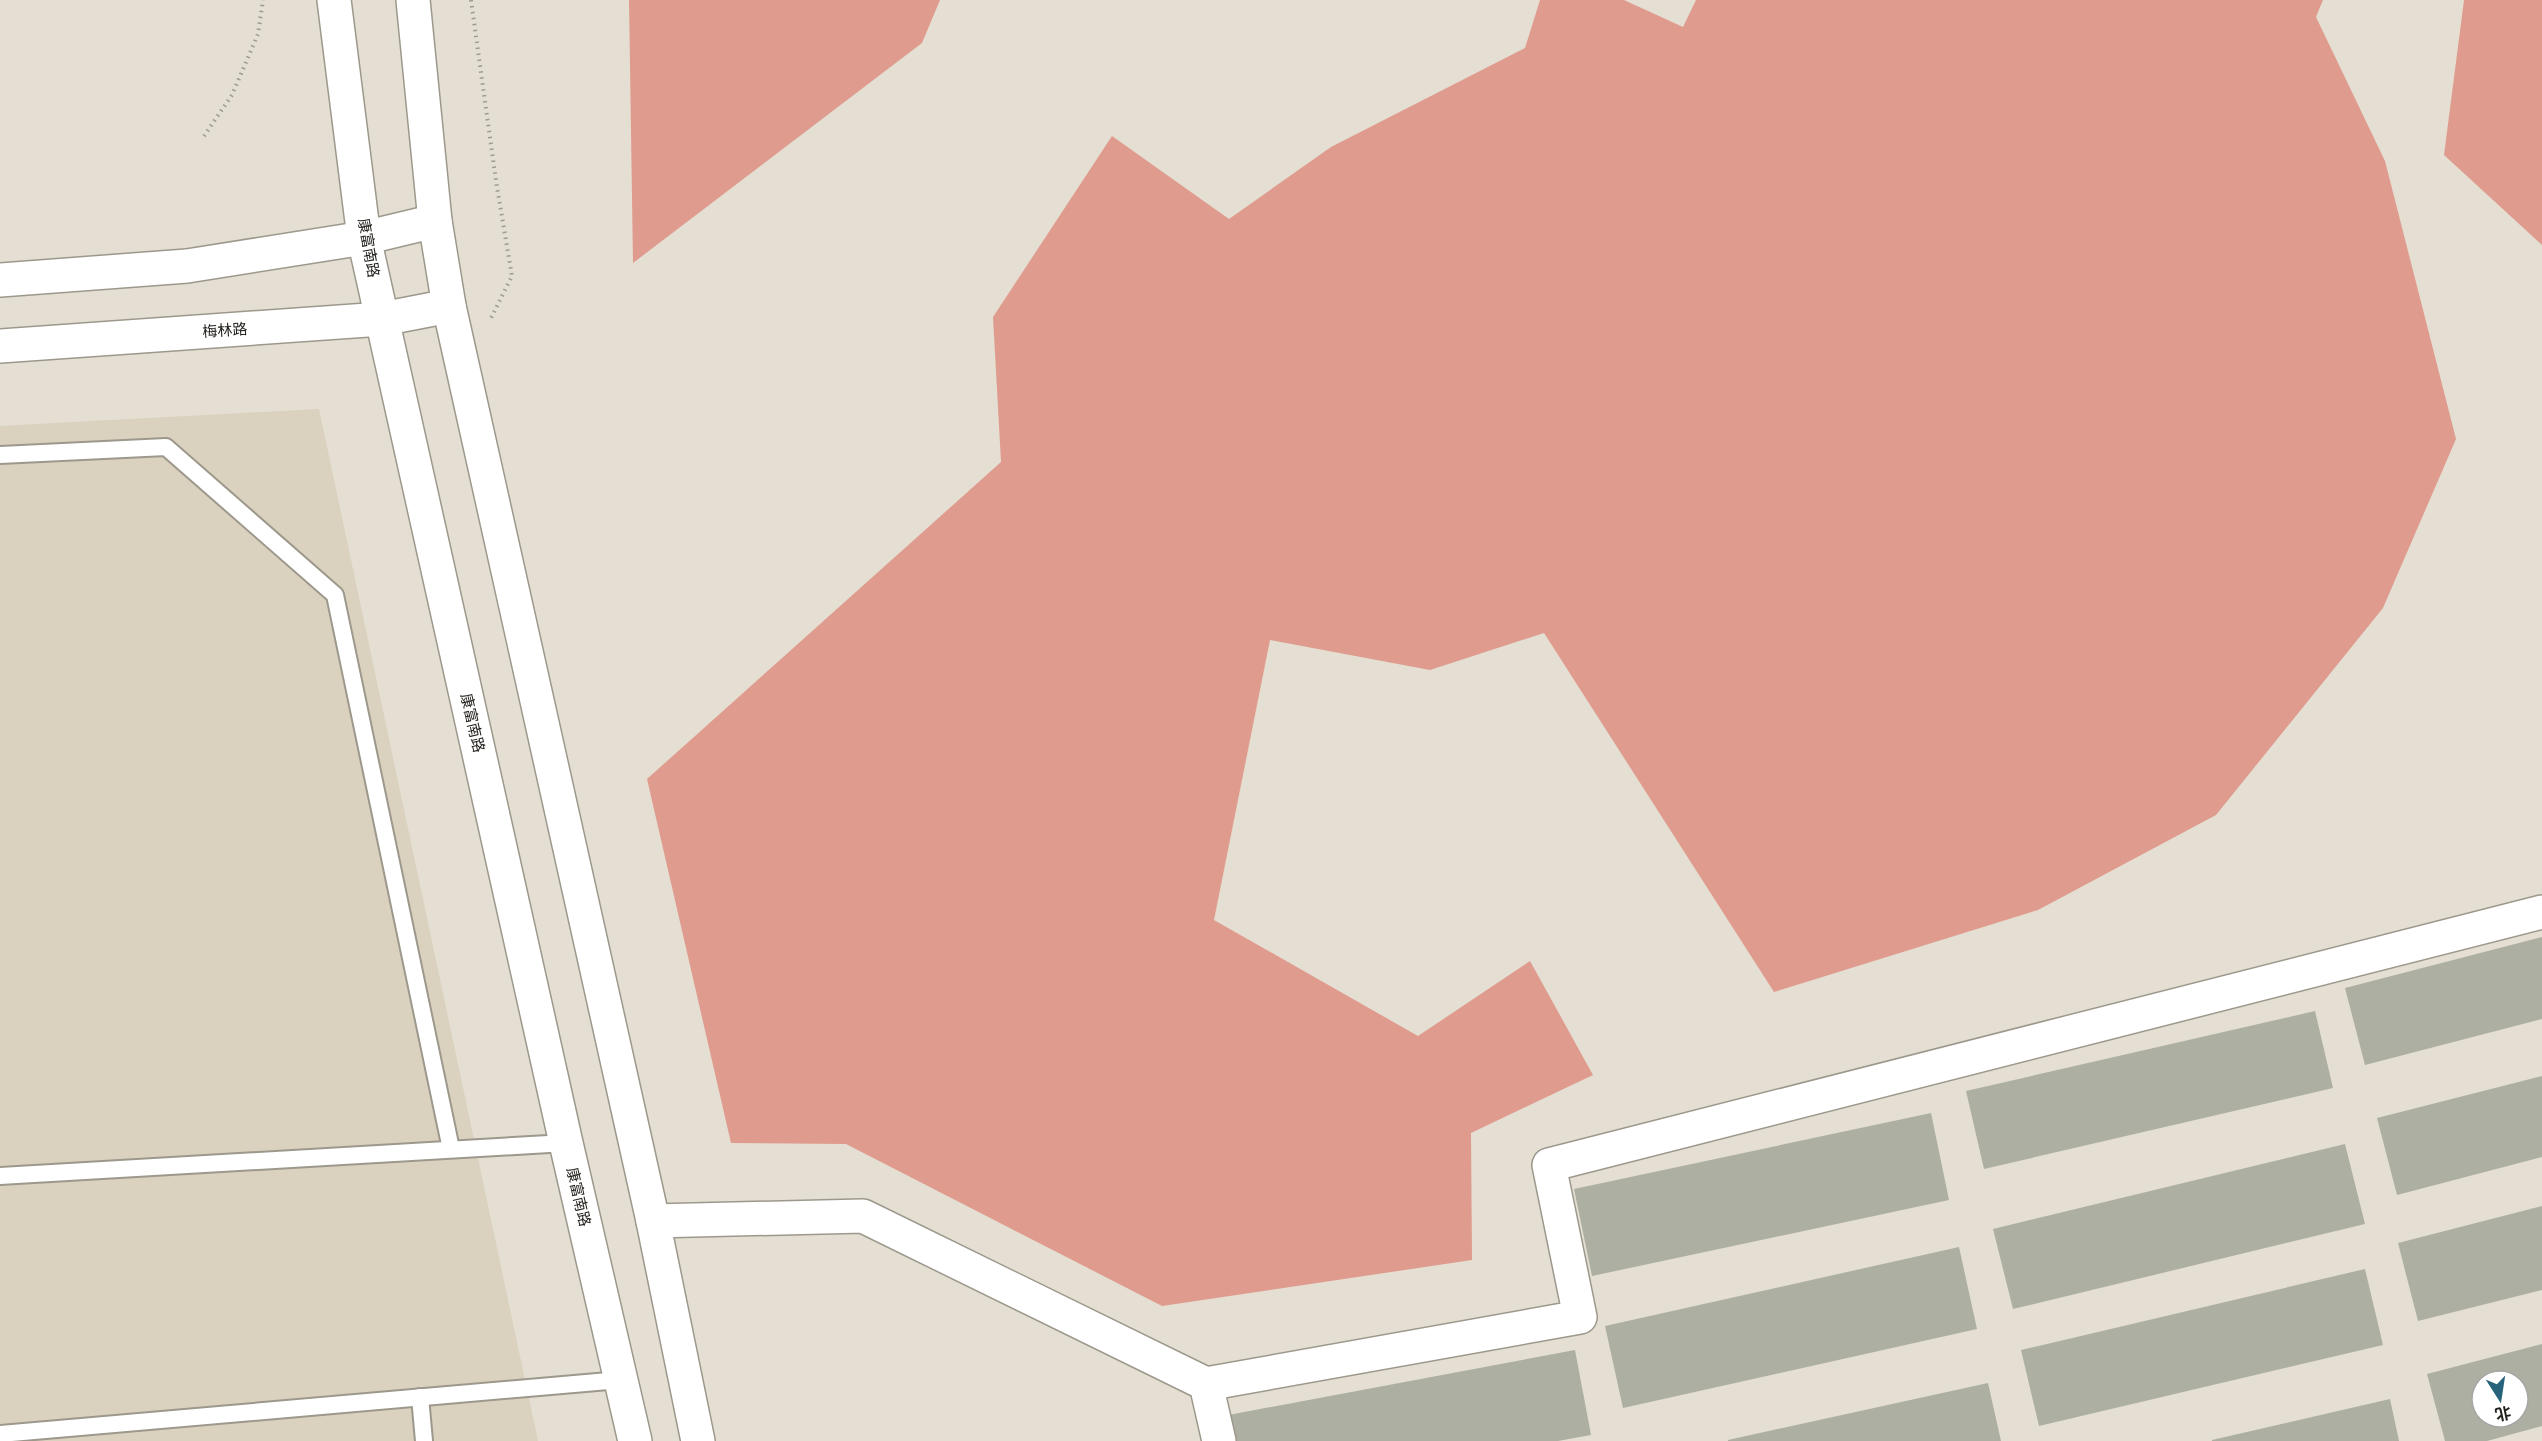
<svg xmlns="http://www.w3.org/2000/svg" width="2542" height="1441" font-family="'Source Sans 3','Noto Sans SC',sans-serif">
	<style>
		.built { fill: #dad1bf }
		.green { fill: #df9b8e }
		.building { fill: #adafa2; fill-rule: evenodd }
		.lines { fill: none; stroke-linecap: round; stroke-linejoin: round }
		.service-casing { stroke: #9d988c; stroke-width: 20 }
		.minor-casing { stroke: #9d988c; stroke-width: 36 }
		.tertiary-casing { stroke: #9d988c; stroke-width: 36 }
		.secondary-casing { stroke: #9d988c; stroke-width: 36 }
		.path { stroke: #9f9b91; stroke-width: 4; stroke-dasharray: 1.5 4.5; stroke-linecap: butt }
		.service { stroke: #fff; stroke-width: 16 }
		.minor { stroke: #fff; stroke-width: 33 }
		.tertiary { stroke: #fff; stroke-width: 33 }
		.secondary { stroke: #fff; stroke-width: 33 }
		.labels { text-anchor: middle; dominant-baseline: central; stroke-width: 4.5; stroke-linejoin: round; paint-order: stroke }
		.street-label { font-size: 15px; fill: #23211c; stroke: #fff }
	</style>
	<rect width="100%" height="100%" fill="#e4dfd2"/>
	<path class="built" d="M319 409 538 1441H0V426Z"/>
	<g class="green">
		<path d="M629 0H940L922 43 633 263Z"/>
		<path d="M1540 0H1624L1683 27 1696 0H2323L2316 17 2385 161 2456 439 2383 608 2216 815 2038 910 1774 992 1544 633 1430 670 1270 640 1214 920 1418 1036 1530 961 1593 1075 1471 1133 1472 1260 1162 1306 846 1144 731 1143 647 779 1001 462 993 317 1112 136 1229 219 1331 147 1525 48Z"/>
		<path d="M2464 0H2542V245L2444 155Z"/>
	</g>
	<g class="building">
		<path d="M2542 937V1019L2365 1065 2345 988Z"/>
		<path d="M2315 1011 2333 1088 1984 1169 1966 1091Z"/>
		<path d="M2542 1076V1157L2397 1195 2377 1118Z"/>
		<path d="M1931 1113 1949 1200 1592 1276 1574 1189Z"/>
		<path d="M2345 1144 2365 1224 2013 1309 1993 1229Z"/>
		<path d="M2542 1206V1290L2418 1321 2398 1243Z"/>
		<path d="M1959 1247 1977 1329 1623 1408 1605 1326Z"/>
		<path d="M2365 1269 2383 1345 2039 1426 2021 1350Z"/>
		<path d="M2542 1344V1426L2487 1441H2445L2427 1374ZM2482 1381H2518V1417H2482Z"/>
		<path d="M1575 1350 1591 1435 1558 1441H1228L1223 1416Z"/>
		<path d="M1988 1383 2001 1441H1728V1440Z"/>
		<path d="M2390 1399 2399 1441H2212V1440Z"/>
	</g>
	<g class="lines">
		<g class="service-casing">
			<g id="service">
				<path d="M0 455 166 447 335 595 451 1149"/>
				<path d="M0 1176 566 1143"/>
				<path d="M420 1397 424 1441"/>
				<path d="M0 1434 620 1380"/>
			</g>
		</g>
		<g class="minor-casing">
			<g id="minor">
				<path d="M653 1221 863 1216 1206 1384 1219 1441"/>
				<path d="M1206 1384 1580 1317 1549 1165 2542 912"/>
			</g>
		</g>
		<g class="tertiary-casing">
			<g id="tertiary">
				<path d="M0 280 187 266 364 238 435 221"/>
				<path d="M0 346 382 319 449 306"/>
			</g>
		</g>
		<g class="secondary-casing">
			<g id="secondary">
				<path d="M334 0 364 238 566 1143 635 1441"/>
				<path d="M413 0 435 221 449 306 653 1221 698 1441"/>
			</g>
		</g>
		<g class="path">
			<path d="M471 0 496 181 512 276 491 318"/>
			<path d="M204 136 232 95 258 34 263 0"/>
		</g>
		<use href="#service" class="service"/>
		<use href="#minor" class="minor"/>
		<use href="#tertiary" class="tertiary"/>
		<use href="#secondary" class="secondary"/>
	</g>
	<g class="labels">
		<g class="street-label">
			<text transform="translate(368 248) rotate(80)">康富南路</text>
			<text transform="translate(225 331) rotate(-4)">梅林路</text>
			<text transform="translate(472 723) rotate(77)">康富南路</text>
			<text transform="translate(578 1197) rotate(77)">康富南路</text>
		</g>
	</g>
	<g transform="translate(2500 1399) rotate(168)"><circle r="28" fill="#ffffff" stroke="#a7a6a4" stroke-width="1.5"/>
	<path d="M0-4.5L10 22L0 15L-10 22Z" fill="#27647b"/>
	<text y="-9" font-size="16" font-weight="bold" text-anchor="middle" fill="#23211c">北</text>
	</g>
</svg>
